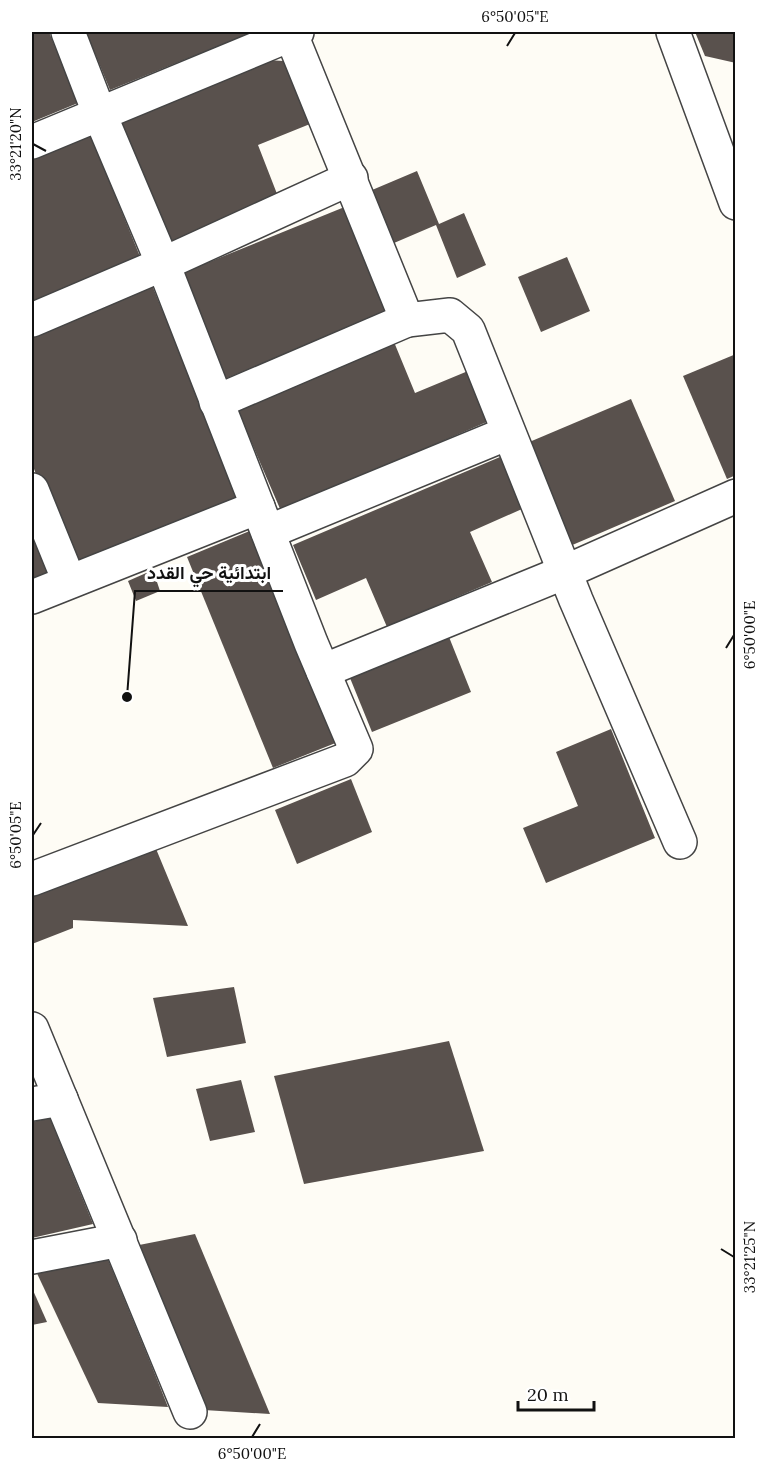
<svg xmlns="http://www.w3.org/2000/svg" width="767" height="1470" font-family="Lora,Vazirmatn,serif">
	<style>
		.building { fill: #59514d }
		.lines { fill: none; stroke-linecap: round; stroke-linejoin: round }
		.minor-casing { stroke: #444; stroke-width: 36 }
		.minor { stroke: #fff; stroke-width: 33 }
		.ticks { fill: none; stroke: #111; stroke-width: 2 }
		.leader { fill: none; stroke: #111; stroke-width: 2 }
		.callout-dot { fill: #111; stroke: #fff; stroke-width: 2 }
		.callout-label { font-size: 18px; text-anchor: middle; font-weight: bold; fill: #111; stroke: #fff; stroke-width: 6; stroke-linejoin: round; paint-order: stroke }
		.neatline { fill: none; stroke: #111; stroke-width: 2 }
		.ticks-label { font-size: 15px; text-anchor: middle; fill: #111 }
	</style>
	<rect width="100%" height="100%" fill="#fefcf5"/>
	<g class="building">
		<path d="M32 32H49L78 103 32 122Z"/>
		<path d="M86 32H253L110 90Z"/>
		<path d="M695 32H736V63L705 56Z"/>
		<path d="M266 60 284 61 310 124 258 145 279 199 170 244 120 119Z"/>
		<path d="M89 131 141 259 32 303V155Z"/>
		<path d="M417 171 439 224 464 213 486 265 457 278 436 225 387 246 365 193Z"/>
		<path d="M347 206 390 311 225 379 182 273Z"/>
		<path d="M567 257 590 311 541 332 518 277Z"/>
		<path d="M152 285 239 498 73 566 32 464V334Z"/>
		<path d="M394 342 415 393 468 371 489 421 281 511 237 409Z"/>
		<path d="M736 354V475L727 479 683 376Z"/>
		<path d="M631 399 675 501 570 546 527 443Z"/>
		<path d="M500 457 522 509 470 532 492 582 387 627 366 578 316 600 293 545Z"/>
		<path d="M32 528 51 575 32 583Z"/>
		<path d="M252 530 338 742 273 768 187 557Z"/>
		<path d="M153 570 160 591 136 601 128 581Z"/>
		<path d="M449 637 471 692 372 732 350 678Z"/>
		<path d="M611 729 655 838 546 883 523 828 578 806 556 752Z"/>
		<path d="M351 779 372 832 297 864 275 810Z"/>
		<path d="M154 844 188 926 73 920V928L32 944V894Z"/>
		<path d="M234 987 246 1043 167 1057 153 998Z"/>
		<path d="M449 1041 484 1151 304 1184 274 1076Z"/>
		<path d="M241 1080 255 1132 210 1141 196 1089Z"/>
		<path d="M50 1118 93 1224 32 1238V1122Z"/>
		<path d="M195 1234 270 1414 204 1410 134 1246Z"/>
		<path d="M105 1252 151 1364 168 1407 98 1403 34 1267Z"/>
		<path d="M32 1288 47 1322 32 1325Z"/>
	</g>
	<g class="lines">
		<g class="minor-casing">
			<g id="minor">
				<path d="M290 32 407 320 450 315 468 330 576 600 680 842"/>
				<path d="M673 32 736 203"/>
				<path d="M32 142 297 32"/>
				<path d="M32 320 163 264 351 178"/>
				<path d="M216 402 407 320"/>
				<path d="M32 490 69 581"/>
				<path d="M268 532 508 433"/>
				<path d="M32 597 258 507"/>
				<path d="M323 671 565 572 736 496"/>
				<path d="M32 879 345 760 356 749 311 643 163 264 100 115 68 32"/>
				<path d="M32 1029 190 1412"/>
				<path d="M32 1104 61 1099"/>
				<path d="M32 1257 120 1240"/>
			</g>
		</g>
		<use href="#minor" class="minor"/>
	</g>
	<path class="ticks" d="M507 46 515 33M33 144 46 151M726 648 734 635M33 835 41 823M721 1249 734 1257M252 1437 260 1424"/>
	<path class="leader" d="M127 697L135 591H283"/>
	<circle class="callout-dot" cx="127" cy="697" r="6"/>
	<g class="callout-label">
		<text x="209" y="579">ابتدائية حي القدد</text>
	</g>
	<rect width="767" height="1470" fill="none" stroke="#ffffff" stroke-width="66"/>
	<path d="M518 1401v9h76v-9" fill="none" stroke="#111111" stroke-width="3"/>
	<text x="527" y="1401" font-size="18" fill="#111111" stroke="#ffffff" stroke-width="4.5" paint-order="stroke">20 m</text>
	<rect x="33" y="33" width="701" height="1404" class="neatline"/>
	<g class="ticks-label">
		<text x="515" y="22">6°50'05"E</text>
		<text transform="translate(16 144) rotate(-90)" y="5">33°21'20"N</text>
		<text transform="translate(750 635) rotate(-90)" y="5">6°50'00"E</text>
		<text transform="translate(16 835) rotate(-90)" y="5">6°50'05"E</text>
		<text transform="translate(750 1257) rotate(-90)" y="5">33°21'25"N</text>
		<text x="252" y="1459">6°50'00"E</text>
	</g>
</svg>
